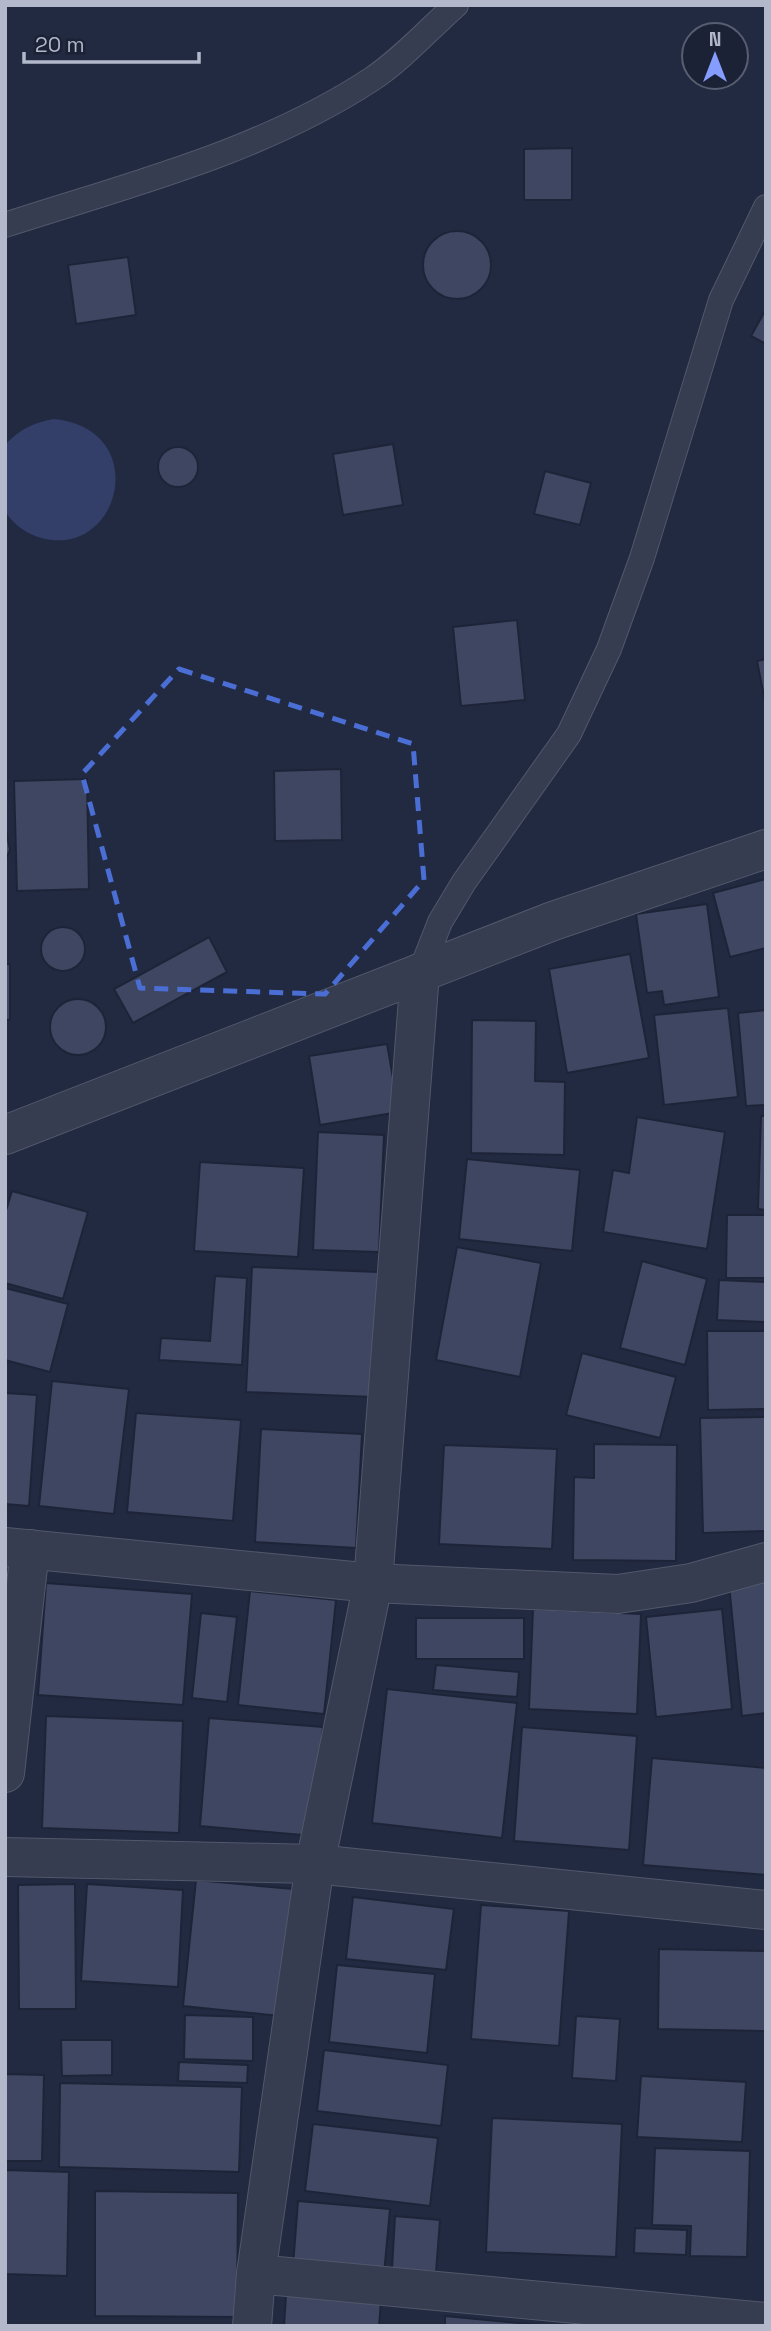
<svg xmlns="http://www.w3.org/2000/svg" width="771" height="2331" font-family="'Space Grotesk',sans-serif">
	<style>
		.water { fill: #333f68 }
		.building { fill: #3e4662; stroke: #1e2438; stroke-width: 2 }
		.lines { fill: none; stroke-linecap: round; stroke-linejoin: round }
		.lane-casing { stroke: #52586b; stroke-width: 26 }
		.street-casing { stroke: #52586b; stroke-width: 40 }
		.lane { stroke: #373d51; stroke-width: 24 }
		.street { stroke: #373d51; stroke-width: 38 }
		.marked { fill: none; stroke: #4a6ed4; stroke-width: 5; stroke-dasharray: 14 9; stroke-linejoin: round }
	</style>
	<rect width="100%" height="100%" fill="#222a41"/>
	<path class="water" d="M54 419C154 429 120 563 38 537 24 532 13 524 5 511V445C20 429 33 423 54 419Z"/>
	<g class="building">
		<path d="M572 148V200H524V149Z"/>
		<circle cx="457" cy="265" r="34"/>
		<path d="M128 257 136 315 76 324 68 265Z"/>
		<path d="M766 309V344L751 336Z"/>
		<path d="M393 444 403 505 343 515 333 454Z"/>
		<circle cx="178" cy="467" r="20"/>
		<path d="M545 471 591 483 580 525 534 514Z"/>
		<path d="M517 620 525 700 461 706 453 627Z"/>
		<path d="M766 659V706L757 661Z"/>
		<path d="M341 769 342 840 275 841 274 771Z"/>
		<path d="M87 779 89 889 17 891 14 781Z"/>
		<path d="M5 825 10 850 5 861Z"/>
		<path d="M766 879V948L730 957 713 893Z"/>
		<path d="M707 904 719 997 664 1005 662 991 647 993 636 914Z"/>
		<circle cx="63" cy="949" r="22"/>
		<path d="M209 937 227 972 133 1023 114 989Z"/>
		<path d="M630 954 649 1058 567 1073 549 969Z"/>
		<rect x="5" y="964" width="5" height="56"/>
		<circle cx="78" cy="1027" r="28"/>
		<path d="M728 1008 738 1097 664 1105 654 1015Z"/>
		<path d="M766 1010V1105L746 1106 738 1013Z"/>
		<path d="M472 1020 536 1021 535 1081 565 1082 564 1155 471 1153Z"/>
		<path d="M387 1044 399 1112 320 1125 309 1056Z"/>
		<path d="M761 1116H766V1210L758 1209Z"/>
		<path d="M637 1117 725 1132 707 1249 603 1232 613 1170 629 1173Z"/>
		<path d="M318 1132 384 1135 379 1252 313 1250Z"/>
		<path d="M467 1159 580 1170 572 1251 459 1239Z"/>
		<path d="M200 1162 304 1168 298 1257 194 1251Z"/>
		<path d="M12 1191 88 1212 63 1299 5 1283V1214Z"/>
		<path d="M727 1215H766V1278H726Z"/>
		<path d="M457 1247 541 1263 520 1377 436 1360Z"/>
		<path d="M642 1261 707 1279 685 1365 620 1348Z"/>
		<path d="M252 1267 378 1272 373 1397 246 1392Z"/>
		<path d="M215 1276 247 1278 242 1365 159 1360 161 1338 210 1341Z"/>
		<path d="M719 1280 766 1282V1322L717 1320Z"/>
		<path d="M5 1288 68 1304 50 1372 5 1360Z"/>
		<path d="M707 1331H766V1409L708 1410Z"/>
		<path d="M582 1353 676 1377 660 1438 566 1415Z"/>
		<path d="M52 1381 129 1389 114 1514 39 1506Z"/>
		<path d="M5 1393 37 1395 29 1506 5 1504Z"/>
		<path d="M136 1413 241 1420 233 1521 127 1512Z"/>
		<path d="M766 1417V1531L703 1533 700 1418Z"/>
		<path d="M261 1429 362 1434 356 1548 255 1542Z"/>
		<path d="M594 1444 677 1445 676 1561 573 1560 574 1477 594 1478Z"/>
		<path d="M444 1445 557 1449 552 1549 439 1544Z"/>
		<path d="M766 1581V1713L742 1716 729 1584Z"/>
		<path d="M46 1583 192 1594 183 1705 38 1695Z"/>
		<path d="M250 1591 336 1600 324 1714 238 1705Z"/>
		<path d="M533 1609 641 1614 637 1714 529 1709Z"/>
		<path d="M722 1609 732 1709 656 1717 646 1617Z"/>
		<path d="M201 1613 237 1617 227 1702 192 1698Z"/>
		<rect x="416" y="1618" width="108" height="41"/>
		<path d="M436 1665 519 1672 517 1697 433 1690Z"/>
		<path d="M387 1689 517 1703 502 1838 372 1823Z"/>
		<path d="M46 1716 183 1721 179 1833 42 1828Z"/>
		<path d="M209 1718 323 1727 314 1836 200 1826Z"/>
		<path d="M522 1727 637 1736 629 1850 514 1841Z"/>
		<path d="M652 1758 766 1768V1875L643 1865Z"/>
		<path d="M196 1880 293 1889 280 2016 183 2006Z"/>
		<path d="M75 1884 76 2009H19L18 1885Z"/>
		<path d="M87 1884 183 1890 178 1987 81 1981Z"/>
		<path d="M353 1897 454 1909 446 1970 346 1959Z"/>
		<path d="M481 1905 569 1911 559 2046 471 2039Z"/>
		<path d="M659 1949 766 1951V2031L658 2029Z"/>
		<path d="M337 1965 435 1974 427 2053 329 2042Z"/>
		<path d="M185 2015 253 2017V2061L184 2059Z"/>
		<path d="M576 2016 620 2019 616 2081 572 2078Z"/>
		<path d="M61 2040H112V2075L62 2076Z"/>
		<path d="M324 2050 448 2065 441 2126 317 2111Z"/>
		<path d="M179 2062 248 2065 247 2083 178 2081Z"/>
		<path d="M5 2074 44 2075 42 2161H5Z"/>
		<path d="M641 2076 746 2082 742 2142 637 2137Z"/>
		<path d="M60 2083 242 2087 239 2172 59 2167Z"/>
		<path d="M492 2118 622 2124 616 2257 486 2252Z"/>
		<path d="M313 2124 438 2138 430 2206 305 2191Z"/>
		<path d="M655 2148 750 2151 747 2257 690 2256 691 2226 652 2225Z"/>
		<path d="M5 2170 69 2172 67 2276 5 2274Z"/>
		<path d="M95 2191 238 2193 237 2317 95 2316Z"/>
		<path d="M298 2201 390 2209 384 2274 293 2266Z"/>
		<path d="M395 2216 440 2220 436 2272 392 2269Z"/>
		<path d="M635 2228 687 2230 686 2255 634 2253Z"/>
		<path d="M286 2295 381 2301 379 2326H284Z"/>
		<path d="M445 2316 551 2326H445Z"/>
	</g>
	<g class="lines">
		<g class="lane-casing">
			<g id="lane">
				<path d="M5 225C131 184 261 152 372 79 402 59 429 29 456 5"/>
				<path d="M420 973 440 922 464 882 569 734 609 649 642 558 721 300 766 207"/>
			</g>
		</g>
		<g class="street-casing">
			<g id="street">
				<path d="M5 1135 553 921 766 849"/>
				<path d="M5 1547 373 1583 618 1594 691 1583 766 1562"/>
				<path d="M5 1773 30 1549"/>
				<path d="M5 1857 315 1864 766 1910"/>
				<path d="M256 2274 766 2322"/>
				<path d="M252 2326 256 2274 315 1864 373 1583 420 973"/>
			</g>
		</g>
		<use href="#lane" class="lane"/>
		<use href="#street" class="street"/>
	</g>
	<path class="marked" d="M179 669 413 744 424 880 325 994 140 988 82 774Z"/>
	<rect width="771" height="2331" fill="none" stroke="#b3b8cb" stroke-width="14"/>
	<g transform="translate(715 56)"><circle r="33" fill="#1c2236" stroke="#585e72" stroke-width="2"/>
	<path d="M0-5L12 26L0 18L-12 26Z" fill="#859dff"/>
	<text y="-10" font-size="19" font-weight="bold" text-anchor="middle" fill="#b3b8cb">N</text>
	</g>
	<path d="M24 52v10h175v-10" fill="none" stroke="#b3b8cb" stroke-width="3.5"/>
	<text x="35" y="52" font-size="21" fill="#b3b8cb" stroke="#1c2236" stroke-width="5" paint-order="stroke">20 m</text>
</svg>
